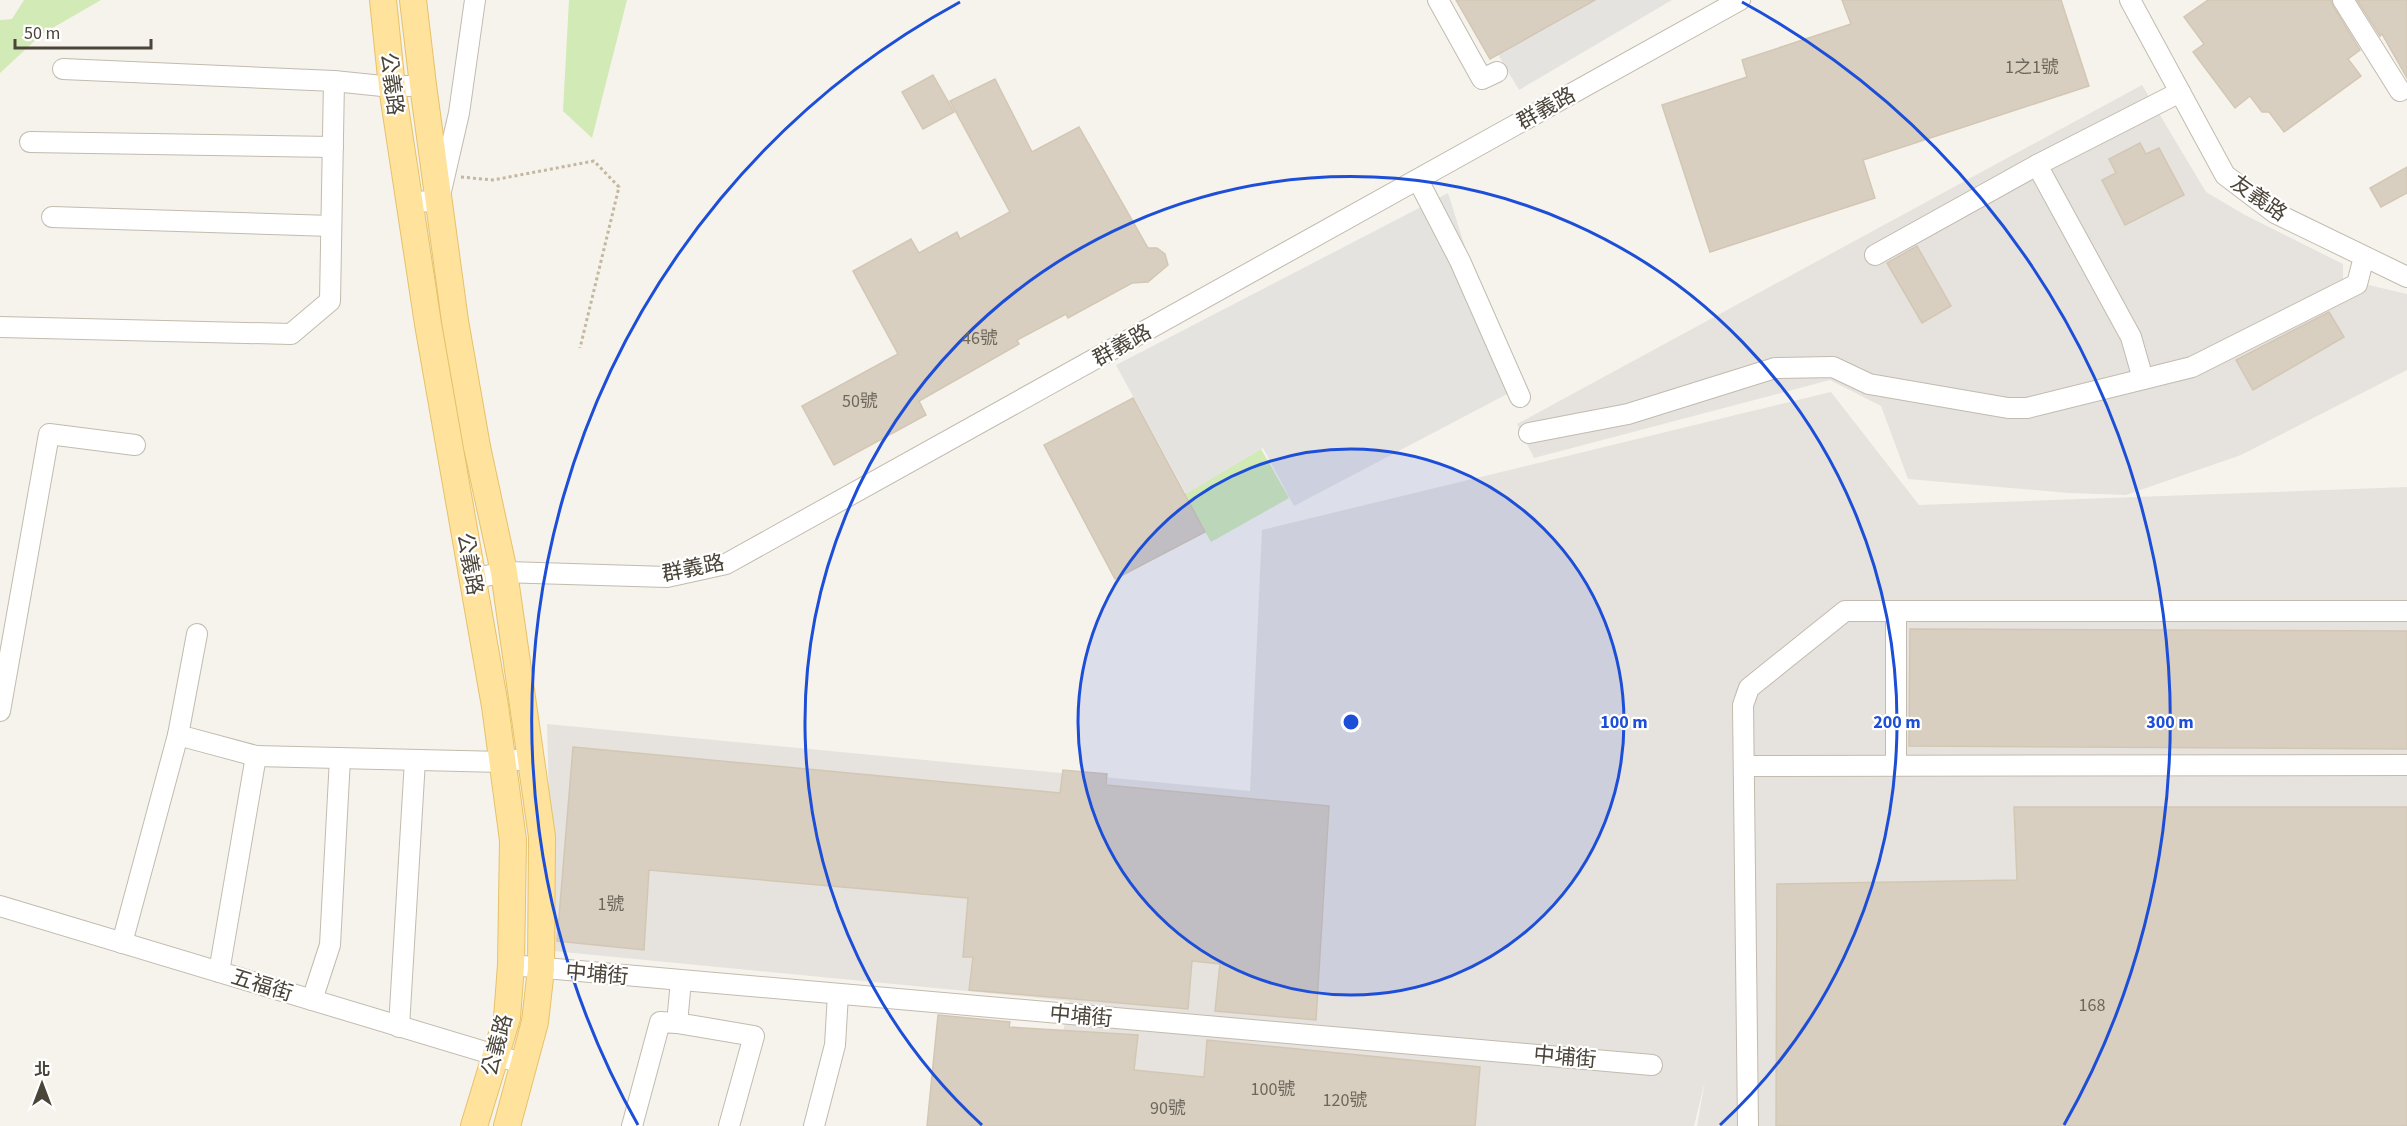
<svg xmlns="http://www.w3.org/2000/svg" width="2407" height="1126" font-family="'Source Sans 3','Noto Sans TC',sans-serif">
	<style>
		.industrial { fill: #e6e2dd }
		.green { fill: #d2eab5 }
		.parking { fill: #e5e3e0 }
		.building { fill: #d8cfc1; stroke: #d3c7b4; stroke-width: 1.5 }
		.lines { fill: none; stroke-linecap: round; stroke-linejoin: round }
		.minor-casing { stroke: #c2bbae; stroke-width: 22 }
		.major-casing { stroke: #e6c16a; stroke-width: 28 }
		.path { stroke: #c4b79f; stroke-width: 3; stroke-dasharray: 3 3; stroke-linecap: butt }
		.minor { stroke: #fff; stroke-width: 20 }
		.major { stroke: #ffe39c; stroke-width: 26 }
		.ring { fill: none; stroke: #1d4ed8; stroke-width: 3 }
		.labels { text-anchor: middle; dominant-baseline: central; stroke-width: 4.5; stroke-linejoin: round; paint-order: stroke }
		.number-label { font-size: 18px; fill: #6e675b }
		.street-label { font-size: 21px; fill: #4b4439; stroke: #fff }
		.centre { fill: #1d4ed8; stroke: #fff; stroke-width: 3 }
		.ring-label { font-size: 18px; text-anchor: middle; font-weight: bold; fill: #1d4ed8; stroke: #fff; stroke-width: 4.5; stroke-linejoin: round; paint-order: stroke }
	</style>
	<rect width="100%" height="100%" fill="#f6f3ec"/>
	<g class="industrial">
		<path d="M2142 85 2206 192 2245 215 2343 264V279L2407 294V370L2241 455 2126 495 2069 493 1908 479 1881 406 1830 380 1534 458 1517 424Z"/>
		<path d="M1831 392 1919 505 2407 487V1126H1697L1705 1081 1694 1126H1045L1069 1001 553 951 547 724 1250 791 1262 530Z"/>
	</g>
	<g class="green">
		<path d="M24 0H101L42 34 0 73V20L12 19Z"/>
		<path d="M569 0H627L592 138 563 111Z"/>
		<path d="M1261 449 1289 498 1211 542 1184 494Z"/>
	</g>
	<g class="parking">
		<path d="M1571 0H1672L1519 90 1493 46Z"/>
		<path d="M1448 193 1511 392 1294 506 1263 448 1186 494 1116 365Z"/>
	</g>
	<g class="building">
		<path d="M1456 0H1595L1490 59Z"/>
		<path d="M1842 0H2061L2089 86 1863 160 1875 198 1710 252 1662 105 1747 77 1742 60 1851 24Z"/>
		<path d="M2208 0H2331L2333 6 2360 50 2348 59 2361 76 2284 132 2269 112H2262L2250 96 2235 108 2193 52 2204 44 2184 17Z"/>
		<path d="M2357 0H2407V78L2382 34 2380 36Z"/>
		<path d="M933 75 954 112 923 129 902 92Z"/>
		<path d="M995 79 1032 152 1079 127 1148 248H1157L1165 254 1168 265 1148 282 1132 283 1068 318 1066 314 1017 340 1019 344 919 401 926 415 834 465 802 406 898 354 853 271 911 239 919 253 957 232 960 239 1010 212 950 101Z"/>
		<path d="M2140 143 2146 154 2159 148 2184 195 2125 225 2102 180 2116 173 2109 159Z"/>
		<path d="M2407 167V193L2381 207 2370 188Z"/>
		<path d="M1917 246 1951 306 1922 323 1887 263Z"/>
		<path d="M2329 312 2344 337 2253 390 2236 360Z"/>
		<path d="M1133 398 1205 532 1115 579 1044 445Z"/>
		<path d="M1910 629 2407 631V749L1909 746Z"/>
		<path d="M573 747 1060 793 1063 770 1107 774 1106 785 1329 806 1316 1020 1215 1011 1220 964 1192 961 1188 1009 969 990 973 957H963L968 898 649 870 644 950 557 941Z"/>
		<path d="M2014 807H2407V1126H1776L1777 884 2017 880Z"/>
		<path d="M938 1015 1010 1022 1009 1027 1138 1035 1134 1070 1204 1077 1207 1040 1480 1067 1475 1126H927Z"/>
	</g>
	<g class="lines">
		<g class="minor-casing">
			<g id="minor">
				<path d="M1438 0 1482 79 1497 72"/>
				<path d="M2130 0 2225 175 2275 213 2407 277"/>
				<path d="M2343 0 2400 91"/>
				<path d="M63 69 334 81 392 87 423 85"/>
				<path d="M30 142 333 147"/>
				<path d="M1418 180 1460 261 1520 397"/>
				<path d="M409 203 439 200 459 113 475 0"/>
				<path d="M52 217 331 226"/>
				<path d="M1875 255 2037 165"/>
				<path d="M0 327 291 334 330 301 334 81"/>
				<path d="M2143 379 2131 337 2037 165 2180 92"/>
				<path d="M1529 433 1628 414 1775 368 1833 367 1869 384 2008 408H2027L2192 367 2357 284 2364 257"/>
				<path d="M472 579 504 572 667 577 726 564 1740 0"/>
				<path d="M1896 611V764"/>
				<path d="M0 711 49 434 135 445"/>
				<path d="M178 735 256 756"/>
				<path d="M1744 766 2407 765"/>
				<path d="M0 906 525 1064"/>
				<path d="M122 943 178 735 197 634"/>
				<path d="M511 965 1652 1065"/>
				<path d="M219 972 256 756 502 762 531 758"/>
				<path d="M312 1000 330 945 340 758"/>
				<path d="M677 1023 681 981"/>
				<path d="M399 1027 415 760"/>
				<path d="M632 1126 660 1022 677 1023 754 1036 729 1126"/>
				<path d="M814 1126 835 1045 838 994"/>
				<path d="M1748 1126 1743 705 1749 688 1845 611H2407"/>
			</g>
		</g>
		<g class="major-casing">
			<g id="major">
				<path d="M383 0 392 87 428 324 495 706 513 840 511 965 507 1018 474 1126"/>
				<path d="M413 0 423 85 455 321 477 447 504 572 542 837 541 969 535 1022 507 1126"/>
			</g>
		</g>
		<path class="path" d="M461 177 493 180 594 161 619 187 580 348"/>
		<use href="#minor" class="minor"/>
		<use href="#major" class="major"/>
	</g>
	<circle cx="1351" cy="722" r="273" fill="#1d4ed8" fill-opacity=".12"/>
	<g class="ring">
		<circle cx="1351" cy="722" r="273"/>
		<path d="M982 1125A546 546 0 1 1 1720 1125"/>
		<path d="M638 1125A819 819 0 0 1 960 2M1742 2A819 819 0 0 1 2064 1125"/>
	</g>
	<g class="labels">
		<g class="number-label">
			<text x="2032" y="67">1之1號</text>
			<text x="980" y="338">46號</text>
			<text x="860" y="401">50號</text>
			<text x="611" y="904">1號</text>
			<text x="2092" y="1005">168</text>
			<text x="1273" y="1089">100號</text>
			<text x="1345" y="1100">120號</text>
			<text x="1168" y="1108">90號</text>
		</g>
		<g class="street-label">
			<text transform="translate(392 84) rotate(83)">公義路</text>
			<text transform="translate(1546 108) rotate(-29)">群義路</text>
			<text transform="translate(2259 198) rotate(35)">友義路</text>
			<text transform="translate(1122 345) rotate(-29)">群義路</text>
			<text transform="translate(470 564) rotate(80)">公義路</text>
			<text transform="translate(693 568) rotate(-11)">群義路</text>
			<text transform="translate(597 974) rotate(5)">中埔街</text>
			<text transform="translate(262 985) rotate(17)">五福街</text>
			<text transform="translate(1081 1016) rotate(5)">中埔街</text>
			<text transform="translate(497 1045) rotate(-75)">公義路</text>
			<text transform="translate(1565 1057) rotate(5)">中埔街</text>
		</g>
	</g>
	<circle cx="1351" cy="722" r="9" class="centre"/>
	<g class="ring-label">
		<text x="1624" y="728">100 m</text>
		<text x="1897" y="728">200 m</text>
		<text x="2170" y="728">300 m</text>
	</g>
	<g transform="translate(42 1084)" stroke="#ffffff" stroke-width="4.5" paint-order="stroke">
	<path d="M0-4.5L10 22L0 15L-10 22Z" fill="#4b4439"/>
	<text y="-9" font-size="16" font-weight="bold" text-anchor="middle" fill="#4b4439">北</text>
	</g>
	<path d="M15 39v9h136v-9" fill="none" stroke="#4b4439" stroke-width="3"/>
	<text x="24" y="39" font-size="18" fill="#4b4439" stroke="#ffffff" stroke-width="4.5" paint-order="stroke">50 m</text>
</svg>
